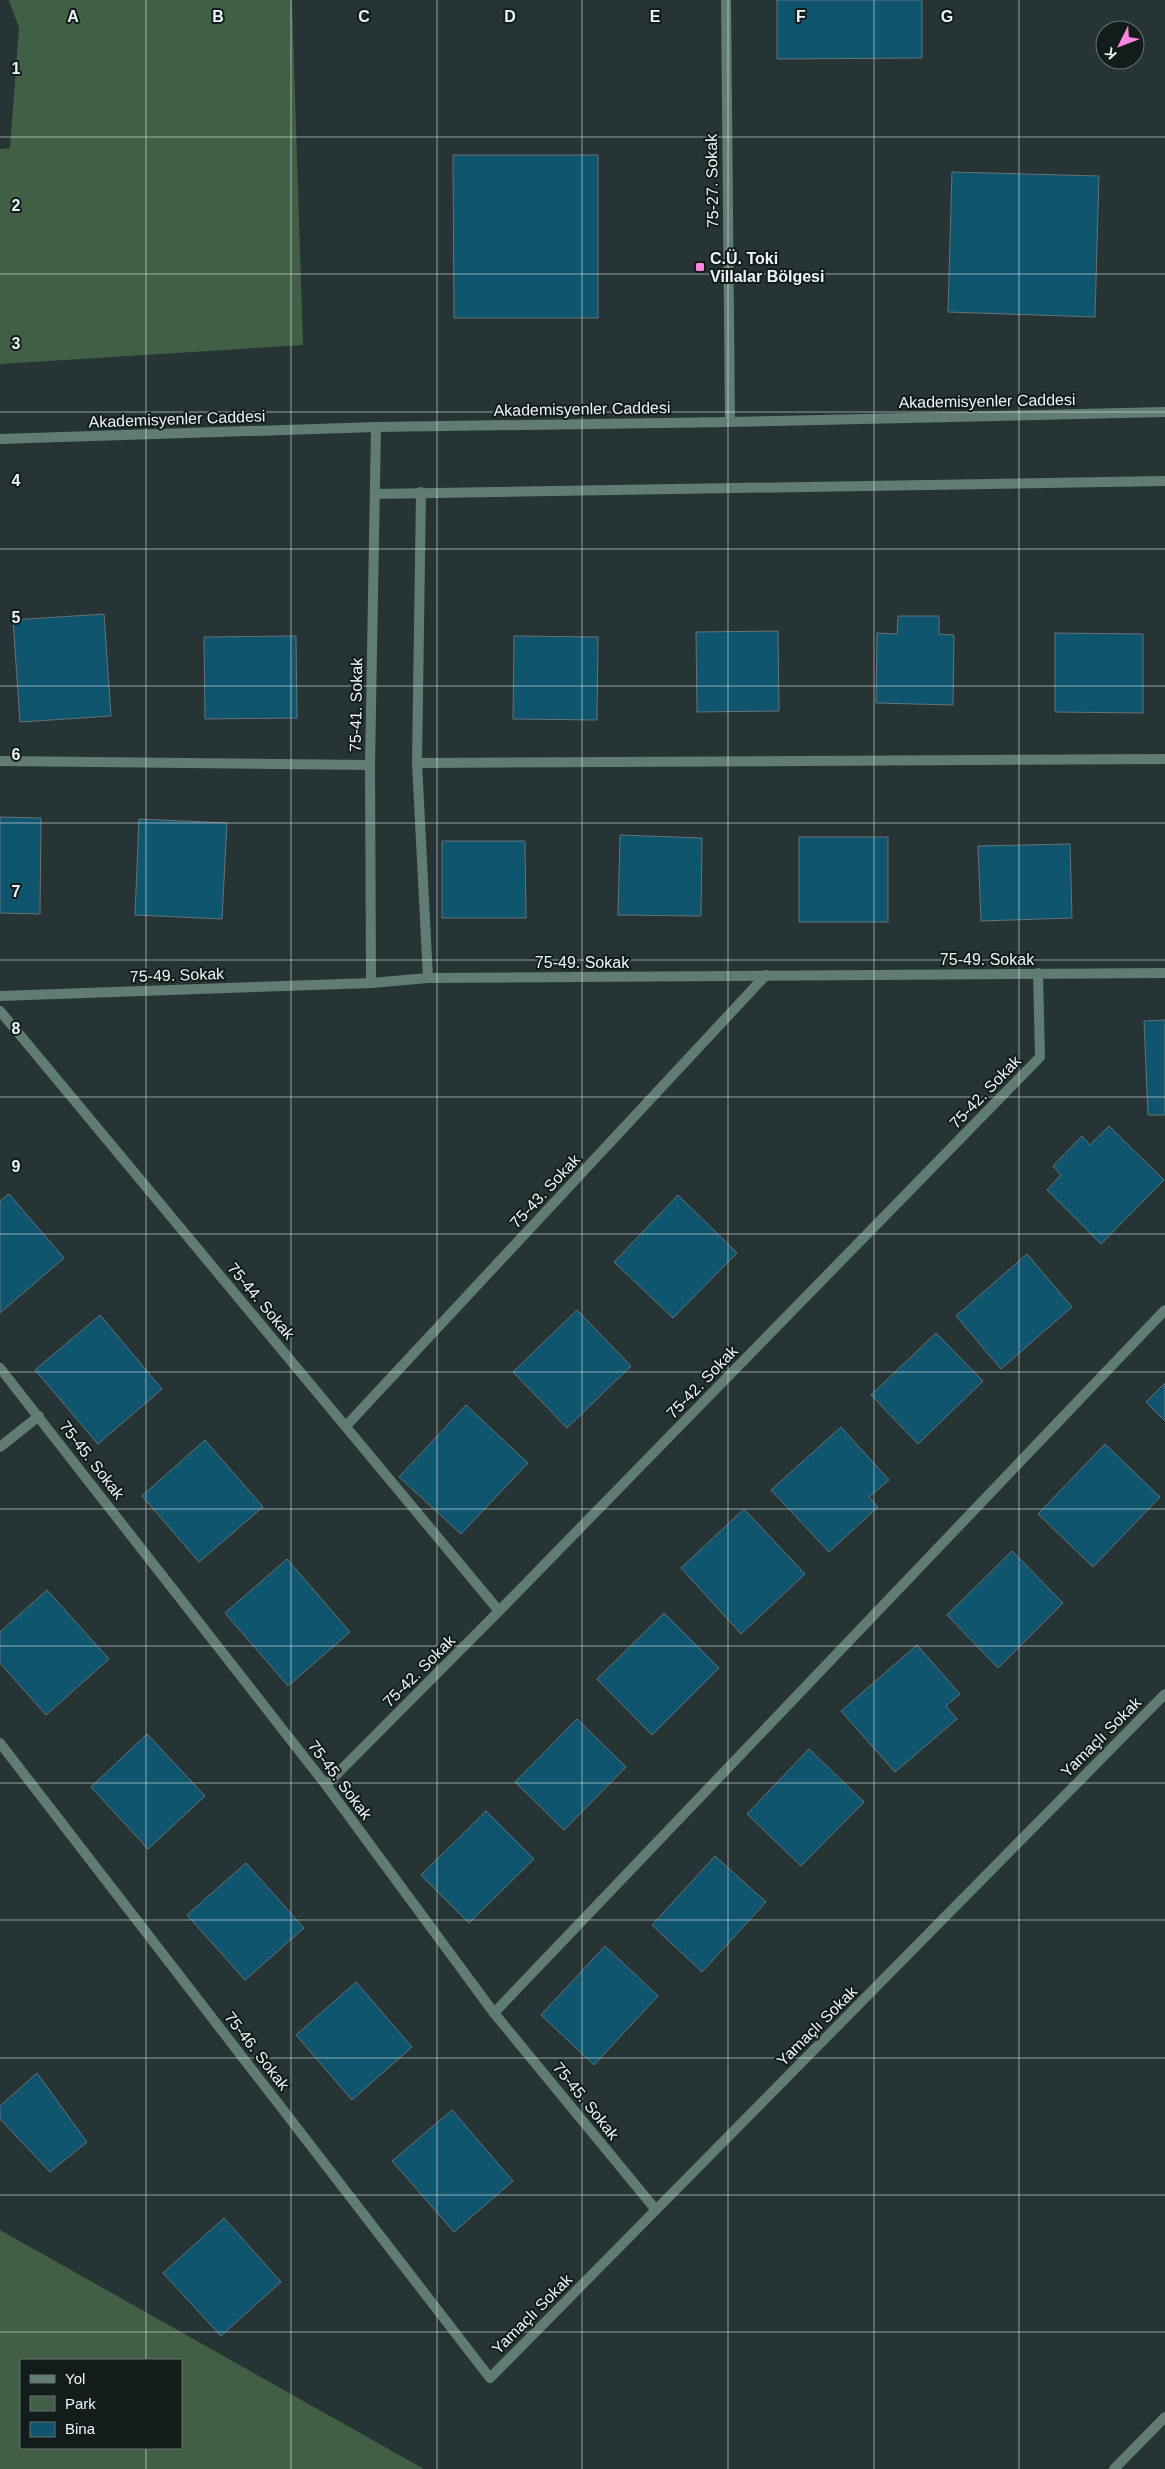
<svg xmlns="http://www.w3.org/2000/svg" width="1165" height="2469" font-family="Arial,sans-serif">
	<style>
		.green { fill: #415f44; fill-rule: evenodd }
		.building { fill: #10556e; stroke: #657279 }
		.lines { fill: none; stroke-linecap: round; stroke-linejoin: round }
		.service { stroke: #607c73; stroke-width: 10 }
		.minor { stroke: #607c73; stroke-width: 10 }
		.grid { fill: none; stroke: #ecf5f5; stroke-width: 1; stroke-opacity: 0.55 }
		.poi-dot { fill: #fe85e0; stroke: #141b1b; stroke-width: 2 }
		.labels { text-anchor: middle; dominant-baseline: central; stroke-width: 4; stroke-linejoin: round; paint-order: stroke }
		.street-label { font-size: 16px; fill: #ecf5f5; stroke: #141b1b }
		.poi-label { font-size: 16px; font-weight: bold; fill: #ecf5f5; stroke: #141b1b; text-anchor: start }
		.grid-label { font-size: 16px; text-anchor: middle; font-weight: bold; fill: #ecf5f5; stroke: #141b1b; stroke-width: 4; stroke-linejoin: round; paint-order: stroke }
	</style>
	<rect width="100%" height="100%" fill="#263435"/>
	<g class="green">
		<path d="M9 0H292L303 345 0 364V149L10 148 19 28Z"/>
		<path d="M0 2230 424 2469H0ZM21 2360H181V2448H21Z"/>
	</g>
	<g class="building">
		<path d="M777 0H922V58L777 59Z"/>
		<path d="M453 155H598V318H454Z"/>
		<path d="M952 172 1099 176 1095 317 948 312Z"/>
		<path d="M104 614 111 716 20 722 13 620Z"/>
		<path d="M898 616H939V634L954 635 953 705 876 703 877 633 897 634Z"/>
		<path d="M778 631 779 711 697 712 696 632Z"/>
		<path d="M1055 633 1143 634V713L1055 712Z"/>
		<path d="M296 636 297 718 205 719 204 637Z"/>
		<path d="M514 636 598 637 597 720 513 719Z"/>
		<path d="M0 817 41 818 40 914 0 913Z"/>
		<path d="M139 819 227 823 222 919 135 915Z"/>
		<path d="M620 835 702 838 701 916 618 915Z"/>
		<rect x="799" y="837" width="89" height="85"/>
		<path d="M442 841H525L526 918H442Z"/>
		<path d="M1070 844 1072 918 981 921 978 846Z"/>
		<path d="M1165 1020V1115H1148L1144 1021Z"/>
		<path d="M1109 1126 1164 1180 1101 1244 1047 1190 1061 1175 1053 1166 1082 1136 1090 1145Z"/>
		<path d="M9 1194 64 1258 0 1313V1201Z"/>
		<path d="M678 1195 737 1253 673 1318 614 1262Z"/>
		<path d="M1027 1254 1072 1307 1001 1369 956 1316Z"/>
		<path d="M577 1310 631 1366 567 1428 513 1372Z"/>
		<path d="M100 1315 162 1389 98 1444 35 1370Z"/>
		<path d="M936 1333 983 1381 918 1444 871 1395Z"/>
		<path d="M1165 1383V1421L1146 1402Z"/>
		<path d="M466 1405 528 1463 461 1534 399 1477Z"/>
		<path d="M841 1427 889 1480 869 1497 878 1507 829 1552 771 1490Z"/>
		<path d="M205 1440 263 1507 199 1562 142 1496Z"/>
		<path d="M1105 1444 1160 1497 1093 1567 1038 1514Z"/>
		<path d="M744 1509 805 1574 741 1634 681 1568Z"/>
		<path d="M1012 1551 1063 1603 998 1668 947 1615Z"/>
		<path d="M287 1559 350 1632 288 1686 225 1613Z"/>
		<path d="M47 1590 109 1659 46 1715 0 1663V1632Z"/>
		<path d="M664 1613 719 1668 652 1735 597 1679Z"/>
		<path d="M917 1645 960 1694 946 1706 957 1719 895 1772 841 1711Z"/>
		<path d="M577 1719 626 1767 564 1830 515 1782Z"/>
		<path d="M147 1734 205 1796 148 1849 91 1787Z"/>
		<path d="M809 1749 864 1802 801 1866 747 1814Z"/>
		<path d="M486 1811 534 1859 469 1923 421 1875Z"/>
		<path d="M715 1856 766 1902 702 1972 652 1925Z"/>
		<path d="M246 1863 304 1928 245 1980 187 1915Z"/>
		<path d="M605 1946 658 1996 594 2065 541 2015Z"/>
		<path d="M356 1982 412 2047 352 2100 296 2035Z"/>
		<path d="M37 2073 87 2142 50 2172 0 2119V2106Z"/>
		<path d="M452 2110 513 2181 454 2232 392 2161Z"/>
		<path d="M224 2218 281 2282 221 2336 163 2273Z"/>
	</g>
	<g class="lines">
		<g class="service">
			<path d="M0 761 370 765"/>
			<path d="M417 763 1165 759"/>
			<path d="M494 2013 1165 1310"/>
		</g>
		<g class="minor">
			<path d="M726 0 730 422"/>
			<path d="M0 439 376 427 730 422 1165 412"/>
			<path d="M421 492 417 763 428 978"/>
			<path d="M375 494 1165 481"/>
			<path d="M371 983 370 765 376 427"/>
			<path d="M0 996 371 983 428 978 1165 973"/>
			<path d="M0 1011 499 1611"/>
			<path d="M0 1368 326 1785 494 2013 656 2210"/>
			<path d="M346 1426 766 975"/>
			<path d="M0 1447 39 1416"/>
			<path d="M0 1743 490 2378 1165 1694"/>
			<path d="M326 1785 499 1611 1040 1057 1038 973"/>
			<path d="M1114 2469 1165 2417"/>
		</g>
	</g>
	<path class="grid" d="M146 0V2360M291 0V2469M437 0V2469M582 0V2469M728 0V2469M874 0V2469M1019 0V2469M0 137H1165M0 274H1165M0 412H1165M0 549H1165M0 686H1165M0 823H1165M0 960H1165M0 1097H1165M0 1234H1165M0 1372H1165M0 1509H1165M0 1646H1165M0 1783H1165M0 1920H1165M0 2058H1165M0 2195H1165M0 2332H1165M146 2448V2469"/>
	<rect class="poi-dot" x="695" y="262" width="10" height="10" rx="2.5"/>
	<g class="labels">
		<g class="street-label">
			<text transform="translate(712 181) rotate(-91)">75-27. Sokak</text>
			<text transform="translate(987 401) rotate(-1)">Akademisyenler Caddesi</text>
			<text transform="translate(582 409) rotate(-1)">Akademisyenler Caddesi</text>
			<text transform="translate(177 419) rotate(-2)">Akademisyenler Caddesi</text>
			<text transform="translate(356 705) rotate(-89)">75-41. Sokak</text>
			<text x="987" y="959">75-49. Sokak</text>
			<text x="582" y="962">75-49. Sokak</text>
			<text transform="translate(177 975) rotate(-2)">75-49. Sokak</text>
			<text transform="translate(985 1092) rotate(-46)">75-42. Sokak</text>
			<text transform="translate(545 1191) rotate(-47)">75-43. Sokak</text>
			<text transform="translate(261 1301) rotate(50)">75-44. Sokak</text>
			<text transform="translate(702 1382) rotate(-46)">75-42. Sokak</text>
			<text transform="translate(92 1460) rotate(52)">75-45. Sokak</text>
			<text transform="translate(419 1671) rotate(-45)">75-42. Sokak</text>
			<text transform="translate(1101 1737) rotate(-45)">Yamaçlı Sokak</text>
			<text transform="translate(340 1780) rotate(53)">75-45. Sokak</text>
			<text transform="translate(817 2026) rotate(-45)">Yamaçlı Sokak</text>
			<text transform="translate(257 2051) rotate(52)">75-46. Sokak</text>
			<text transform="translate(586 2101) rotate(51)">75-45. Sokak</text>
			<text transform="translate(532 2314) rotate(-45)">Yamaçlı Sokak</text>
		</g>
		<g class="poi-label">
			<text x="710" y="258">C.Ü. Toki<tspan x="710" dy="18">Villalar Bölgesi</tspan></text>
		</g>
	</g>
	<g class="grid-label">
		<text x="73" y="22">A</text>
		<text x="218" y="22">B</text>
		<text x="364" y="22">C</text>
		<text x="510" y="22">D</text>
		<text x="655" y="22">E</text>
		<text x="801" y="22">F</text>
		<text x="947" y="22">G</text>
		<text x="16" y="74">1</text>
		<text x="16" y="211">2</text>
		<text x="16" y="349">3</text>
		<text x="16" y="486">4</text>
		<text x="16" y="623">5</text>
		<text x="16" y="760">6</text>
		<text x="16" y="897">7</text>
		<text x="16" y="1034">8</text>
		<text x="16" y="1172">9</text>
	</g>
	<rect x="20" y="2359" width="162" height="90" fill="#141b1b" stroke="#6a7272"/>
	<rect x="30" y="2375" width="25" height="8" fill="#607c73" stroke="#6a7272"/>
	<text x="65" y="2384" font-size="15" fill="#ecf5f5">Yol</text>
	<rect x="30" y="2396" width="25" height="15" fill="#415f44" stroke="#6a7272"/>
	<text x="65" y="2409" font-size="15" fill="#ecf5f5">Park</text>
	<rect x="30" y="2422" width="25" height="15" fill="#10556e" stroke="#6a7272"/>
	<text x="65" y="2434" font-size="15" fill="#ecf5f5">Bina</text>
	<g transform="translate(1120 45) rotate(228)"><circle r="24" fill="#141b1b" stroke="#6a7272"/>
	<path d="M0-4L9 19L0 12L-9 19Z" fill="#fe85e0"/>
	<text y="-8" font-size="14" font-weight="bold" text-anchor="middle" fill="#ecf5f5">K</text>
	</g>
</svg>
